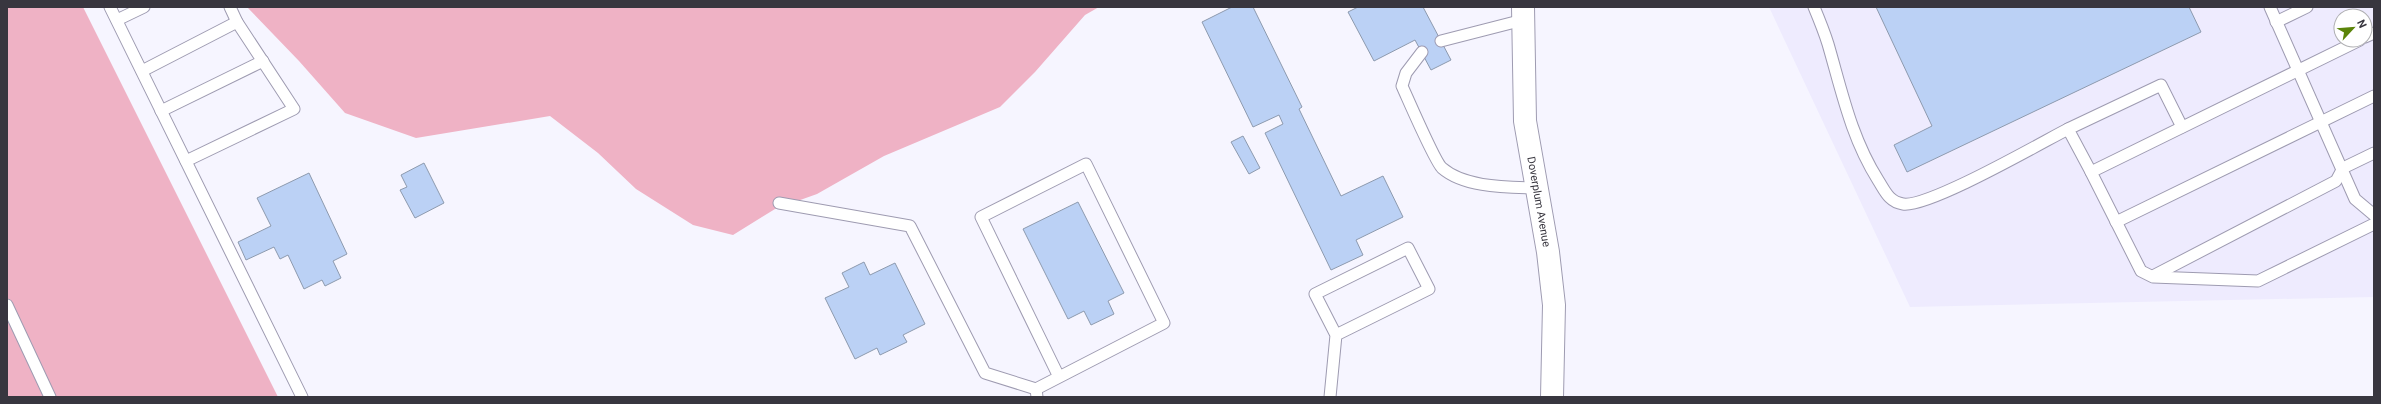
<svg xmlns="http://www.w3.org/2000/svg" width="2381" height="404" font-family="Roboto,sans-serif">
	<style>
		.built { fill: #eeebfe; fill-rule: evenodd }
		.green { fill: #efb2c5 }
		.building { fill: #bbd1f5; stroke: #8d9aae }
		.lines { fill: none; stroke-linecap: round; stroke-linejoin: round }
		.lane-casing { stroke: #9e9bb1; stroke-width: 13 }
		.secondary-casing { stroke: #9e9bb1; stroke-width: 24 }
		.lane { stroke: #fff; stroke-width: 11 }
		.secondary { stroke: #fff; stroke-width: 22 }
		.labels { text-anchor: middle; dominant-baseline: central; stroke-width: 4; stroke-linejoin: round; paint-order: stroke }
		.street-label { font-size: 11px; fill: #38363f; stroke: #fff }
	</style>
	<rect width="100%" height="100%" fill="#f6f5ff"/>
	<path class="built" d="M1769 7H2374V297L1910 307ZM2341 16H2365V40H2341Z"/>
	<g class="green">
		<path d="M7 7H83L278 397H7Z"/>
		<path d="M247 7H1099L1085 15 1035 72 1000 107 884 156 817 194 775 209 733 235 693 225 636 189 598 153 550 116 416 138 345 113 299 61Z"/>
	</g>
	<g class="building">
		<path d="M1232 7H1253L1302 107 1299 109 1341 196 1383 176 1403 217 1356 240 1363 255 1331 270 1265 133 1283 124 1279 115 1253 127 1202 22Z"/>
		<path d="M1358 7H1423L1451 60 1431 70 1415 40 1374 61 1348 12Z"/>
		<path d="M1876 7H2189L2201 32 1907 172 1894 145 1932 126Z"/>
		<path d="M1243 136 1260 168 1249 174 1231 142Z"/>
		<path d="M424 163 444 203 415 218 400 190 407 187 401 175Z"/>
		<path d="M309 173 347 254 333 261 341 278 325 286 322 280 304 289 288 255 280 259 274 247 246 260 238 242 271 226 257 198Z"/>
		<path d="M1078 202 1124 293 1108 301 1114 314 1091 325 1084 311 1068 319 1023 229Z"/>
		<path d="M864 262 870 275 895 263 925 324 903 335 907 342 880 355 877 348 855 359 825 298 849 287 842 273Z"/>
	</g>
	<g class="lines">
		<g class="lane-casing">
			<g id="lane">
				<path d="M110 7 302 397"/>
				<path d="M1814 7C1819 19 1824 31 1828 44 1842 92 1851 137 1878 180 1885 191 1889 202 1903 204 1928 208 2039 144 2068 129"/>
				<path d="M2270 7 2355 199 2374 215"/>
				<path d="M117 20 144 7"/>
				<path d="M2276 22 2307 7"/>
				<path d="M2365 37 2374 33"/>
				<path d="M2360 40 2091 172 2141 271 2153 277 2258 281 2374 224"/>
				<path d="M1441 41 1523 20"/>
				<path d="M1422 52 1406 73 1402 86C1408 99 1435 162 1442 168 1465 188 1508 187 1537 188"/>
				<path d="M142 71 237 22"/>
				<path d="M161 111 263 61"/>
				<path d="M186 161 294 109 237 22 230 7"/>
				<path d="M2091 172 2068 129 2161 85 2182 127"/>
				<path d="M779 203 910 226 985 373 1036 389"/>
				<path d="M2116 222 2374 96"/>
				<path d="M2153 276 2336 181 2343 168 2374 153"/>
				<path d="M7 305 50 397"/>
				<path d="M1037 397 1036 389 1164 323 1086 164 981 217 1059 377"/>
				<path d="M1330 397 1336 335 1315 294 1408 248 1429 289 1336 335"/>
			</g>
		</g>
		<g class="secondary-casing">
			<g id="secondary">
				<path id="s1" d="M1523 7 1525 121 1548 252 1554 305 1552 397"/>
			</g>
		</g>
		<use href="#lane" class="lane"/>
		<use href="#secondary" class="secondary"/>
	</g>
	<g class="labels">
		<g class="street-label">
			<text stroke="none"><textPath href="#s1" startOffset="196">Doverplum Avenue</textPath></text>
		</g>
	</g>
	<rect width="2381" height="404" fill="none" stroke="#38363f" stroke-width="16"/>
	<g transform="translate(2353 28) rotate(64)"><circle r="19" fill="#ffffff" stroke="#afafb2"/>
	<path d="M0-3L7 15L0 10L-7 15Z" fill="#5b8409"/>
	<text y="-6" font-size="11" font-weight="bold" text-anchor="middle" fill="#38363f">N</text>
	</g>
</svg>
